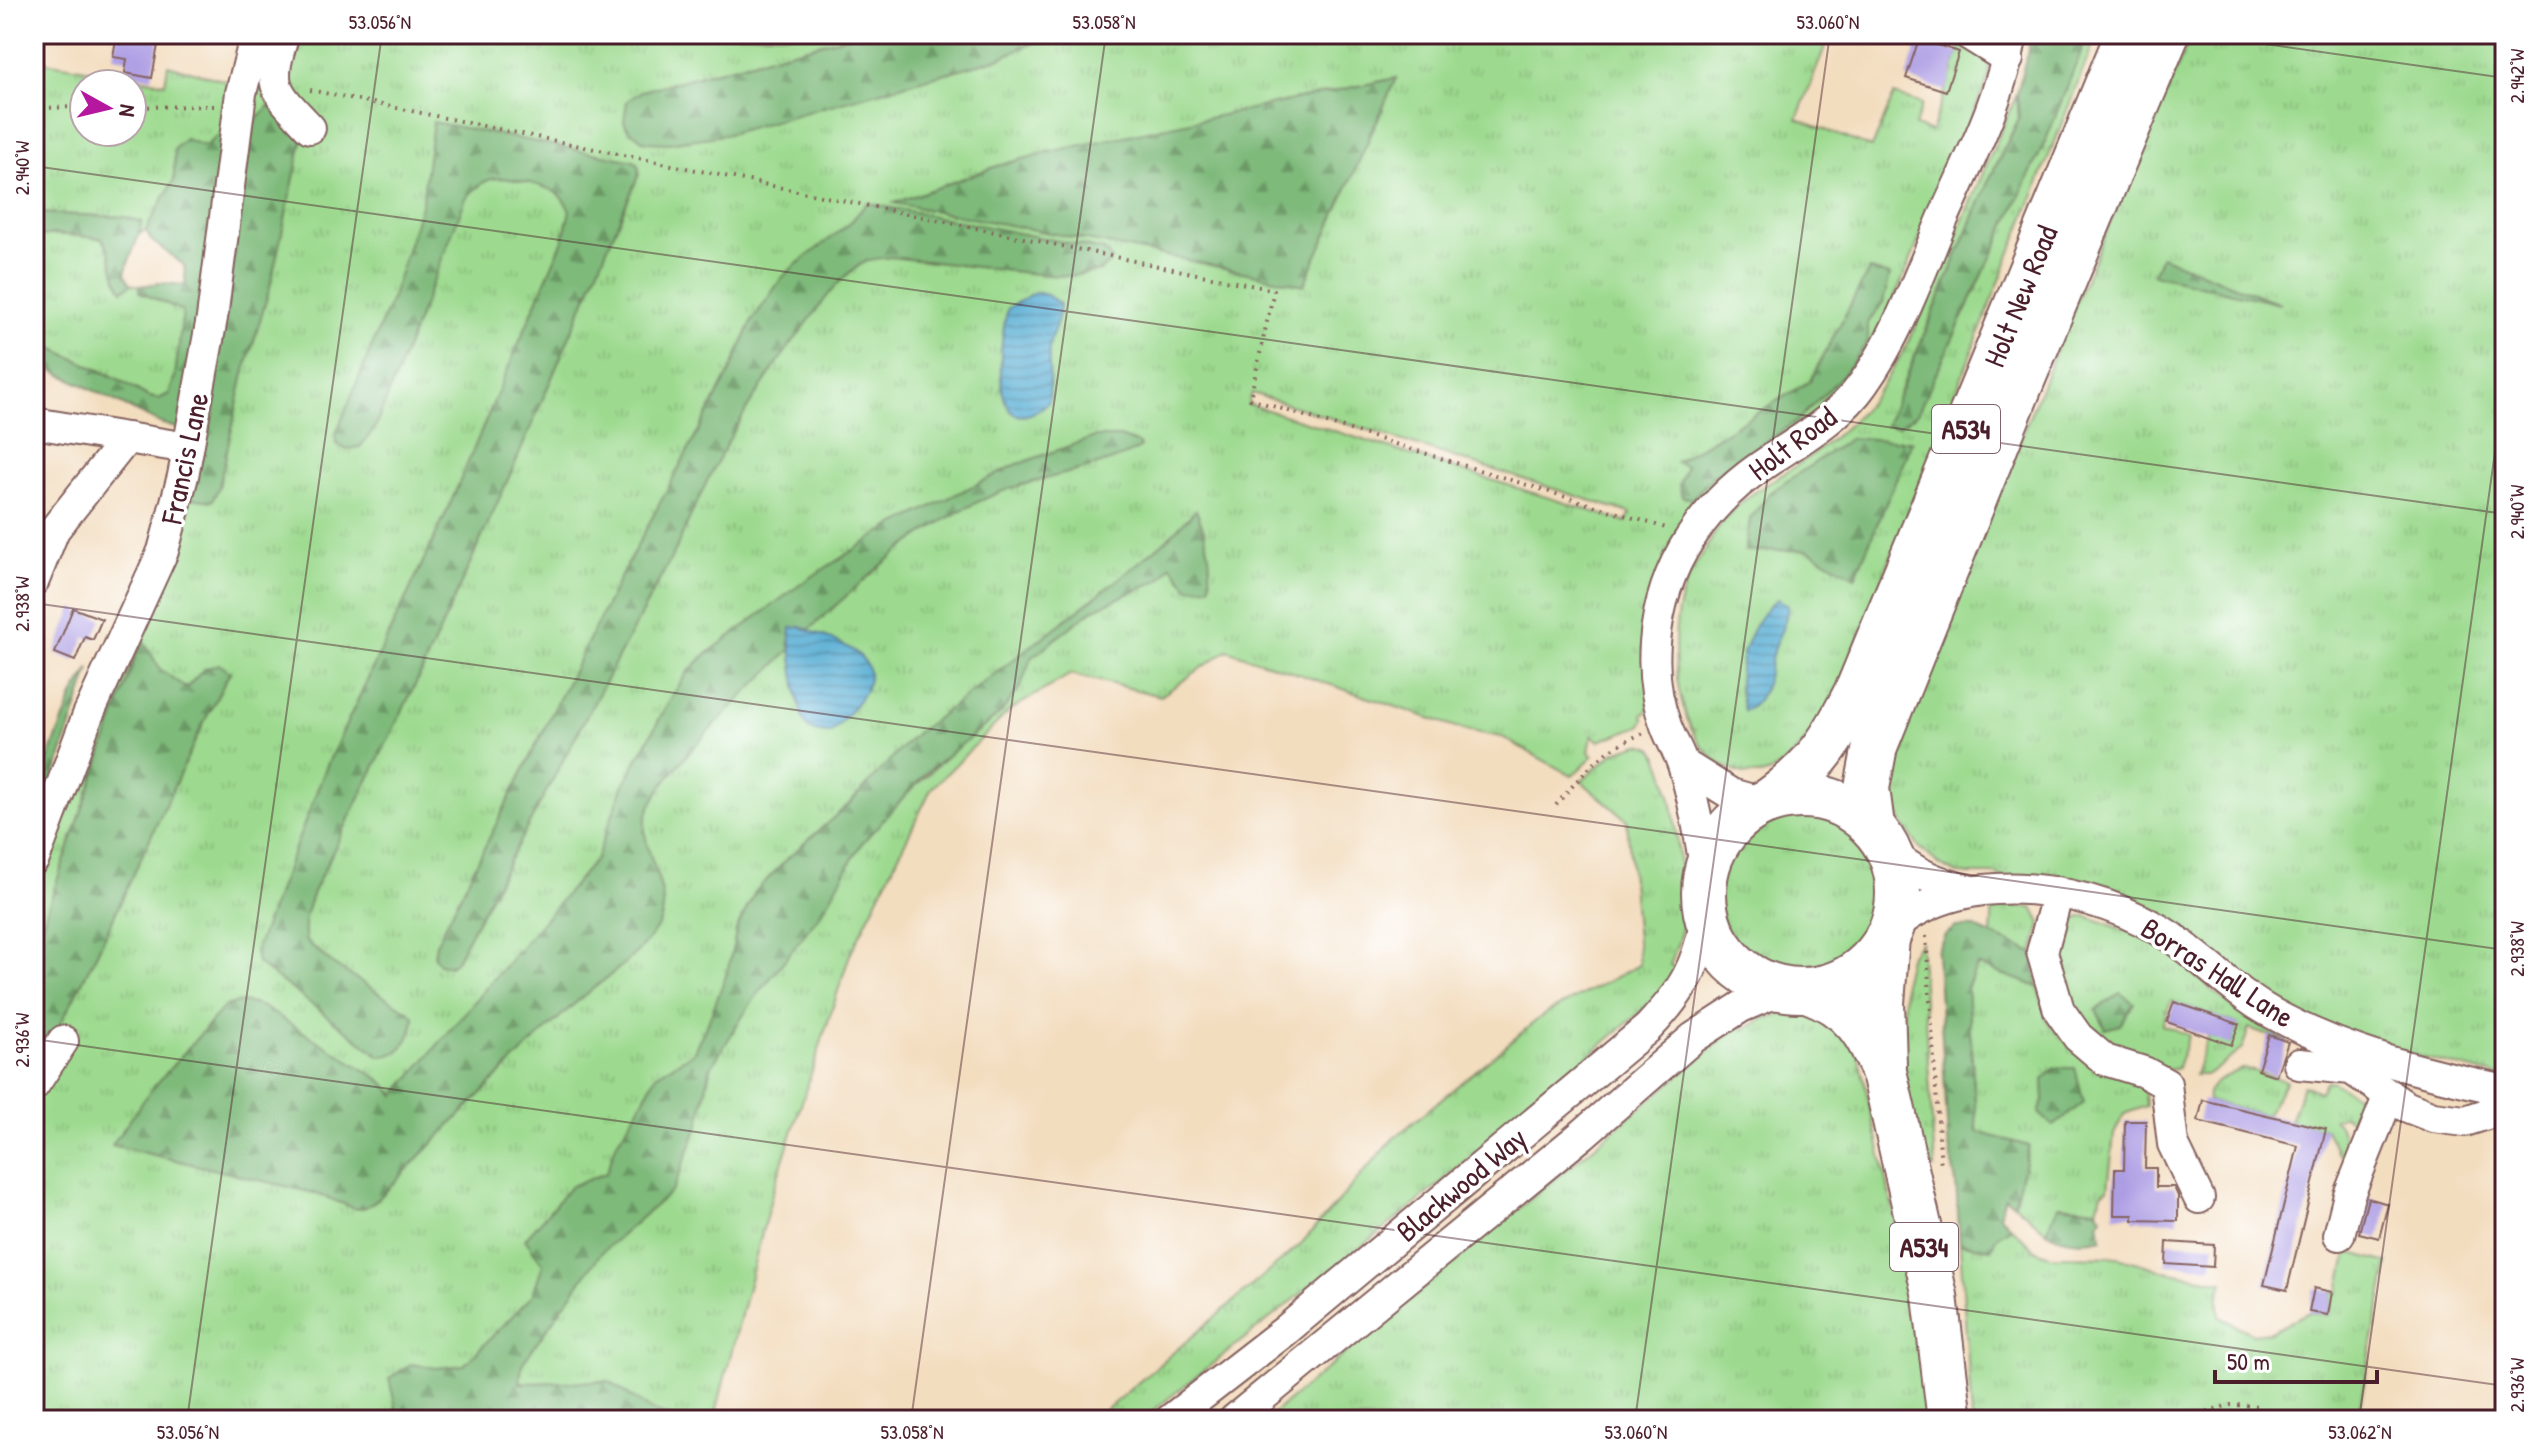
<svg xmlns="http://www.w3.org/2000/svg" width="2539" height="1454" font-family="'Patrick Hand',sans-serif">
	<style>
		.grass { fill: url(#grass-tufts); stroke: #747c5d; stroke-width: 2; fill-rule: evenodd }
		.forest { fill: url(#forest-firs); stroke: #646c52; stroke-width: 2 }
		.water { fill: url(#water-rules); stroke: #516680; stroke-width: 2 }
		.building { fill: #ad9ee4 }
		.lines { fill: none; stroke-linecap: round; stroke-linejoin: round }
		.minor-casing { stroke: #85625f; stroke-width: 34 }
		.highway-casing { stroke: #85625f; stroke-width: 48 }
		.path { stroke: #85625f; stroke-width: 4; stroke-dasharray: 2 6; stroke-linecap: butt }
		.minor { stroke: #fff; stroke-width: 30 }
		.highway { stroke: #fff; stroke-width: 44 }
		.ticks { fill: none; stroke: #4a1f2b; stroke-width: 2; stroke-opacity: 0.45 }
		.labels { text-anchor: middle; dominant-baseline: central; stroke-width: 7; stroke-linejoin: round; paint-order: stroke }
		.shield { fill: #fff; stroke: #80626b; stroke-width: 2 }
		.shield-label { font-size: 28px; font-weight: bold; fill: #4a1f2b }
		.street-label { font-size: 30px; fill: #4a1f2b; stroke: #fff }
		.neatline { fill: none; stroke: #4a1f2b; stroke-width: 3 }
		.ticks-label { font-size: 20px; text-anchor: middle; fill: #4a1f2b }
	</style>
	<defs>
		<pattern id="grass-tufts" width="24" height="20" patternUnits="userSpaceOnUse" patternTransform="scale(2)"><rect width="24" height="20" fill="#9dda8f"/><path d="M3 7l-1-3M5 7V3M7 7l1-3M15 17l-1-3M17 17v-4M19 17l1-3" fill="none" stroke="#89bb7c"/></pattern>
		<pattern id="forest-firs" width="22" height="20" patternUnits="userSpaceOnUse" patternTransform="scale(2)"><rect width="22" height="20" fill="#7eba7a"/><path d="M5 1l3.5 6h-7zM16 11l3.5 6h-7z" fill="#699764"/></pattern>
		<pattern id="water-rules" width="6" height="5" patternUnits="userSpaceOnUse" patternTransform="scale(2)"><rect width="6" height="5" fill="#58aed4"/><path d="M0 2.5h6" fill="none" stroke="#4b8dac"/></pattern>
	</defs>
	<rect width="100%" height="100%" fill="#fff"/>
	<filter id="ink" filterUnits="userSpaceOnUse"><feTurbulence type="fractalNoise" baseFrequency=".0125" numOctaves="2"/><feDisplacementMap in="SourceGraphic" scale="16" xChannelSelector="R" yChannelSelector="G"/><feConvolveMatrix kernelMatrix="1 2 1 2 8 2 1 2 1" color-interpolation-filters="sRGB"/></filter>
	<filter id="wash" filterUnits="userSpaceOnUse"><feTurbulence type="fractalNoise" baseFrequency=".006" numOctaves="4" result="noise"/><feDisplacementMap in="SourceGraphic" scale="32" xChannelSelector="R" yChannelSelector="G"/><feGaussianBlur stdDeviation="1.8" result="paint"/><feColorMatrix in="noise" values="0 0 0 0 0 0 0 0 0 0 0 0 0 0 0 0 0 1.4 0 .05"/><feComposite in="paint" operator="in"/></filter>
	<g filter="url(#wash)">
		<rect width="100%" height="100%" fill="#f3ddbf"/>
		<g class="grass">
			<path d="M275 34H1830L1797 119 1872 148 1894 95 1922 104 1915 126 1931 132 1961 46 1990 63 1989 76 1878 337 1850 377 1803 424 1679 530 1647 712 1643 714 1644 720 1640 726 1599 741 1592 735 1589 752 1593 756 1572 776 1502 737 1465 730 1227 650 1161 696 1071 674 1010 710 931 789 849 957 772 1194 714 1420H34V901L63 822 171 572 226 313 256 95ZM1883 302 1797 421 1713 476 1692 499 1679 485 1686 466 1677 461 1810 381 1849 309ZM1252 393 1630 513 1631 514 1626 522 1248 404ZM1183 538 1161 579 1092 610 1031 658 1001 713 962 742 887 813 861 844 839 882 745 913 923 733Z"/>
			<path d="M2088 34H2097L1841 683C1823 714 1803 755 1770 772 1760 777 1745 775 1735 771 1679 751 1669 663 1678 612 1681 591 1692 569 1704 552 1710 542 1716 530 1723 521 1744 494 1778 479 1805 460 1820 450 1834 437 1847 426 1898 379 1923 311 1950 250 1972 198 1995 146 2017 94L2019 118 1989 180 1886 425 1917 414 2045 142ZM1912 441 1855 576 1807 550Z"/>
			<path d="M2192 34H2505V1078L2349 1039 2269 1006 2194 940 1993 874H1957L1940 865 1921 849 1905 828 1895 808V783L1887 779 1891 757 2080 292ZM2161 257 2272 301H2273L2154 274Z"/>
			<path d="M34 60 165 83 168 65 230 82 224 146 175 148 174 180 146 230 140 234 142 222 125 217 34 213ZM84 84H132V132H84Z"/>
			<path d="M54 234 102 238C117 257 109 271 123 290L131 284 140 286V292L183 311 175 377 169 394 159 399 149 397 116 378 43 344 34 336V237Z"/>
			<path d="M1639 744C1645 745 1651 745 1655 751 1675 783 1685 891 1681 929 1680 941 1674 954 1670 965L1676 968 1664 989 1638 1014 1418 1202 1141 1420H1094L1300 1245 1393 1139 1543 1015 1639 965 1627 820 1581 781 1615 752Z"/>
			<circle cx="1800" cy="893" r="82"/>
			<path d="M1993 906 2033 908 2041 923 2033 953 1991 935Z"/>
			<path d="M2086 916 2130 932 2171 954 2233 1008 2288 1042 2249 1028 2242 1049 2208 1075H2195L2208 1036 2231 1044 2238 1024 2171 1001 2162 1025 2189 1035 2178 1067 2168 1070 2082 1038 2055 950C2063 933 2067 919 2086 916Z"/>
			<path d="M1920 942 1935 1168 1921 1161 1902 1084 1904 980 1909 957Z"/>
			<path d="M1977 965 2038 987 2047 1021 2070 1047 2144 1082 2146 1106 2124 1114 2114 1134 2108 1189 2102 1193 2097 1209 2059 1205 2046 1231 2014 1204 2029 1146 1977 1133 1967 988Z"/>
			<path d="M1791 1012C1829 1013 1836 1026 1858 1054L1941 1420H1265L1740 1025 1744 1030 1765 1018Z"/>
			<path d="M2243 1068 2286 1081 2266 1115 2208 1101C2204 1083 2229 1076 2243 1068Z"/>
			<path d="M2331 1081 2375 1106 2369 1133 2344 1115 2333 1119 2339 1125 2348 1150 2359 1154 2353 1165 2337 1152 2326 1129 2290 1121 2303 1085 2320 1092 2325 1082Z"/>
			<path d="M2011 1227 2036 1251 2051 1256 2118 1257 2165 1271 2223 1282 2218 1299 2220 1317 2253 1334 2271 1332 2309 1312 2328 1315 2332 1292 2338 1294 2348 1252 2388 1263 2357 1420H1972L1960 1244 1991 1249 1996 1237Z"/>
		</g>
		<g class="forest">
			<path d="M856 34H1053L1000 58 724 135 668 143 645 142 627 128 624 121 627 101 642 91Z"/>
			<path d="M2032 34H2088L2045 142 1917 414 1897 427 1886 425 1989 180 2019 119 2017 94Z"/>
			<path d="M1396 78 1304 285 1153 253 894 203 997 166 1045 153Z"/>
			<path d="M270 105 303 137 270 287 244 374 219 487 212 501 189 498 226 313 252 124Z"/>
			<path d="M433 122 634 161 638 165 639 174 518 457 418 679 313 892 305 916V940L334 965 411 1013 414 1017C413 1037 401 1057 380 1056L257 963 255 951 327 765 448 509 563 240 570 210C567 205 563 199 559 195 548 185 505 176 491 179 481 182 473 191 466 198L375 428 360 447 345 449 337 444 335 436 393 295 422 202Z"/>
			<path d="M226 129 216 217 179 429 160 423 44 366 34 365V336L43 344 116 378 149 397 159 399 169 394 175 377 183 311 140 292V286L159 283 186 285 184 265 151 240 146 230 174 180 175 148 185 139 205 146Z"/>
			<path d="M867 203 1104 250 1112 260 1100 271 1071 276 1045 275 891 257C883 258 874 258 867 261 841 274 825 299 808 322 750 396 713 462 676 549L455 962 450 966 439 964 434 956 436 944 622 574 730 372 752 321 781 279 793 267 849 224Z"/>
			<path d="M34 213 125 217 142 222C139 240 129 256 125 274L131 284 123 290C109 271 116 257 102 238L54 234 34 237Z"/>
			<path d="M2161 256 2280 304 2153 274Z"/>
			<path d="M1869 270 1890 275 1883 302 1868 323V341L1844 374 1797 421 1713 476 1692 499 1682 497 1679 485 1686 466 1676 462 1810 381Z"/>
			<path d="M1095 437H1120L1139 444 1140 448C1101 470 1041 476 998 493 925 522 866 577 809 630L801 627 789 642 791 649C757 684 656 774 646 818 638 854 679 893 656 929 636 960 599 982 572 1006 504 1067 442 1135 378 1199L366 1207 357 1209 314 1193 112 1145 151 1090 224 1007C239 1000 248 1002 263 1007L382 1081 395 1095 596 859 624 784 671 698 687 673 704 656 805 581 888 528 1015 465Z"/>
			<path d="M1851 438 1912 441 1855 577 1807 550 1745 551 1750 519 1771 492Z"/>
			<path d="M1196 510C1207 535 1212 560 1210 587L1189 588 1171 565 1161 579 1092 610 1031 658 1021 686 1001 713 927 772 861 844 824 909 749 1006 710 1069 699 1124 673 1190 601 1253 522 1364 520 1383 609 1381 651 1410 680 1420H601L576 1411 540 1413 522 1420H399L389 1379 411 1364 437 1368 464 1365 532 1296 543 1264 525 1239 571 1186 606 1173 617 1142 638 1110 656 1075 693 1053 708 1022 727 973 737 928 755 892 790 856 850 803 911 738 1125 574 1167 539Z"/>
			<path d="M142 639 160 669 186 688 204 669 219 664 230 672 201 728 98 951 49 1046 34 1056V947Z"/>
			<path d="M90 668 34 838V794L74 694Z"/>
			<path d="M1956 927H1973L2033 953 2038 987 1977 965 1967 988 1977 1132 2029 1146 2014 1204 2005 1197 1999 1215 2011 1227 1996 1237 1991 1249 1960 1243 1956 1183 1948 1141 1937 952 1945 935Z"/>
			<path d="M2120 993 2134 1003 2120 1025 2106 1029 2096 1010Z"/>
			<path d="M2055 1068H2075L2084 1102 2053 1126 2039 1113 2044 1100 2043 1080Z"/>
			<path d="M2059 1205 2097 1209 2102 1217 2098 1223 2102 1238C2084 1243 2061 1241 2046 1231Z"/>
		</g>
		<g class="water">
			<path d="M1035 292 1047 295 1060 304C1060 324 1051 331 1049 348 1048 366 1051 384 1049 402 987 455 999 339 1008 308Z"/>
			<path d="M1777 599 1788 606C1785 624 1783 627 1776 642 1767 663 1770 701 1744 711 1742 701 1738 689 1739 679 1741 649 1754 618 1777 599Z"/>
			<path d="M801 627C836 642 896 656 856 704 847 714 841 725 830 733 823 732 812 733 807 726 798 717 789 642 791 628Z"/>
		</g>
		<g id="blocks">
			<g class="building">
				<path d="M117 34H160L152 78 125 73 127 59 113 57Z"/>
				<path d="M1919 39 1959 52 1946 91 1906 78Z"/>
				<path d="M73 608 102 619 93 640 85 637 75 661 55 653Z"/>
				<path d="M2174 1002 2239 1024 2231 1045 2167 1022Z"/>
				<path d="M2269 1035 2288 1042 2276 1076 2258 1070Z"/>
				<path d="M2203 1100 2326 1129 2287 1290 2264 1285 2298 1146 2198 1121Z"/>
				<path d="M2125 1121H2146L2145 1168H2156V1187H2174L2178 1196V1221L2133 1220V1215H2114L2115 1169H2124Z"/>
				<path d="M2368 1198 2388 1204 2379 1238 2359 1233Z"/>
				<path d="M2167 1242 2214 1245 2213 1267 2166 1264Z"/>
				<path d="M2314 1288 2332 1292 2328 1315 2309 1312Z"/>
			</g>
		</g>
	</g>
	<g filter="url(#ink)">
		<use href="#blocks" fill-opacity="0" stroke="#85625f" stroke-width="2"/>
		<g class="lines">
			<g class="minor-casing">
				<g id="minor">
					<path d="M284 34C267 87 273 89 310 128"/>
					<path d="M1968 34 2008 59"/>
					<path d="M34 423 188 448"/>
					<path d="M34 580 54 530 127 438"/>
					<path d="M1683 764 1731 794 1763 803"/>
					<path d="M1888 850C1913 873 1938 883 1971 891"/>
					<path d="M34 859 88 715 163 551 183 476 212 318 241 93 256 34"/>
					<path d="M1706 872C1700 837 1694 799 1683 765 1679 752 1671 740 1666 726 1656 700 1653 670 1655 643 1661 564 1705 502 1770 460 1801 439 1841 416 1863 384 1898 335 1919 276 1942 221 1969 160 2001 100 2012 34"/>
					<path d="M2058 892 2042 952 2059 1010 2078 1037 2105 1060 2144 1072 2166 1084 2173 1144 2199 1198"/>
					<path d="M1891 929C1966 863 2096 886 2174 939 2206 962 2236 993 2270 1012 2343 1053 2424 1073 2505 1090"/>
					<path d="M2299 1064 2351 1069 2405 1106 2433 1117 2465 1121 2490 1113 2501 1089"/>
					<path d="M34 1085 63 1041"/>
					<path d="M2339 1235 2349 1195 2389 1095"/>
					<path d="M1170 1420 1286 1330 1648 1028C1684 990 1697 967 1707 916"/>
					<path d="M1234 1420 1583 1134 1693 1038 1741 1007 1767 996 1797 990"/>
				</g>
			</g>
			<g class="highway-casing">
				<g id="highway">
					<circle cx="1801" cy="893" r="97"/>
					<path d="M1769 801C1817 766 1833 740 1859 687L2128 34"/>
					<path d="M1872 826 1867 788 1875 746 2019 388 2167 34"/>
					<path d="M1807 990C1852 1006 1869 1033 1885 1076L1935 1296 1950 1420"/>
					<path d="M1884 1065 1882 1003 1887 937"/>
				</g>
			</g>
			<g class="path">
				<path d="M310 90 1274 290 1250 399 1669 529"/>
				<path d="M132 107 214 106"/>
				<path d="M34 108 84 107"/>
				<path d="M1556 805C1582 775 1605 746 1645 733"/>
				<path d="M1926 936 1941 1167"/>
				<path d="M2176 1420 2230 1405 2260 1406"/>
			</g>
			<use href="#minor" class="minor"/>
			<use href="#highway" class="highway"/>
		</g>
	</g>
	<path class="ticks" d="M2195 34 2505 78M34 166 2505 514M34 603 2505 950M34 1039 2505 1386M187 1420 382 34M911 1420 1106 34M1635 1420 1830 34M2359 1420 2505 381"/>
	<g class="labels">
		<g class="shield">
			<rect x="1932" y="405" width="68" height="48" rx="6"/>
			<rect x="1890" y="1223" width="68" height="48" rx="6"/>
		</g>
		<g class="shield-label">
			<text x="1966" y="429">A534</text>
			<text x="1924" y="1247">A534</text>
		</g>
		<g class="street-label">
			<text transform="translate(2020 296) rotate(-68)">Holt New Road</text>
			<text transform="translate(1792 443) rotate(-37)">Holt Road</text>
			<text transform="translate(184 458) rotate(-78)">Francis Lane</text>
			<text transform="translate(2218 972) rotate(33)">Borras Hall Lane</text>
			<text transform="translate(1461 1184) rotate(-40)">Blackwood Way</text>
		</g>
	</g>
	<rect width="2539" height="1454" fill="none" stroke="#fff" stroke-width="88"/>
	<g transform="translate(108 108) rotate(98)"><circle r="38" fill="#ffffff" stroke="#b7a5aa" stroke-width="2"/>
	<path d="M0-6L14 30L0 20L-14 30Z" fill="#b5179e"/>
	<text y="-12" font-size="22" font-weight="bold" text-anchor="middle" fill="#4a1f2b">N</text>
	</g>
	<path d="M2215 1370v12h162v-12" fill="none" stroke="#4a1f2b" stroke-width="4"/>
	<text x="2227" y="1370" font-size="24" fill="#4a1f2b" stroke="#ffffff" stroke-width="6" paint-order="stroke">50 m</text>
	<rect x="44" y="44" width="2451" height="1366" class="neatline"/>
	<g class="ticks-label">
		<text x="380" y="29">53.056°N</text>
		<text x="1104" y="29">53.058°N</text>
		<text x="1828" y="29">53.060°N</text>
		<text transform="translate(2517 76) rotate(-90)" y="7">2.942°W</text>
		<text transform="translate(22 168) rotate(-90)" y="7">2.940°W</text>
		<text transform="translate(2517 512) rotate(-90)" y="7">2.940°W</text>
		<text transform="translate(22 604) rotate(-90)" y="7">2.938°W</text>
		<text transform="translate(2517 949) rotate(-90)" y="7">2.938°W</text>
		<text transform="translate(22 1040) rotate(-90)" y="7">2.936°W</text>
		<text transform="translate(2517 1385) rotate(-90)" y="7">2.936°W</text>
		<text x="188" y="1439">53.056°N</text>
		<text x="912" y="1439">53.058°N</text>
		<text x="1636" y="1439">53.060°N</text>
		<text x="2360" y="1439">53.062°N</text>
	</g>
</svg>
